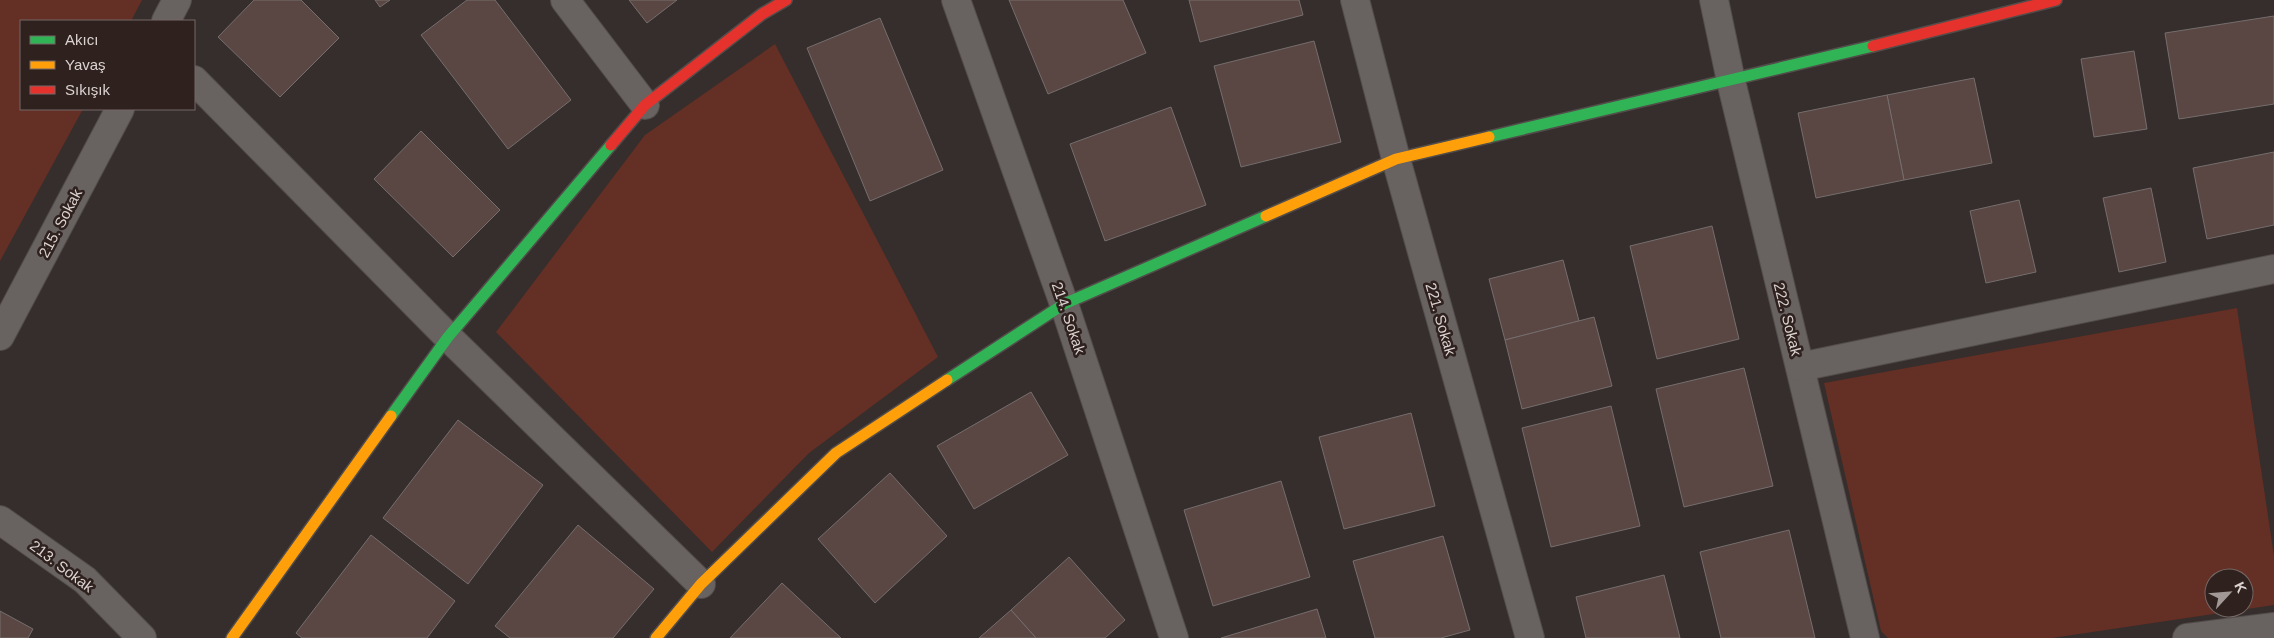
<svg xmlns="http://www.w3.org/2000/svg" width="2274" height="638" font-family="Helvetica,sans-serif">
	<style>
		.green { fill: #642f24; fill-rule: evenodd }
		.building { fill: #5a4743; stroke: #756e6d }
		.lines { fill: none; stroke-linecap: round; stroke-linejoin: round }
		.street-casing { stroke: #524c4a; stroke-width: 30 }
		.fast-casing { stroke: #524c4a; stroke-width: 14 }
		.slow-casing { stroke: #524c4a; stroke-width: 14 }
		.jam-casing { stroke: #524c4a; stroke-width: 14 }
		.street { stroke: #686261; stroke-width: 28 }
		.fast { stroke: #30b455; stroke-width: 11 }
		.slow { stroke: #ff9f0a; stroke-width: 11 }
		.jam { stroke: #e5322d; stroke-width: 11 }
		.labels { text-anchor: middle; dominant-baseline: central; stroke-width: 5; stroke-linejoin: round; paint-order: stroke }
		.street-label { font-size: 15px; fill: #dcd3d1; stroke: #2e211e }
	</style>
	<rect width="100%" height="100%" fill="#352e2c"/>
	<g class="green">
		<path d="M0 0H142L131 21H21V109H83L0 261Z"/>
		<path d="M775 44 938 357 809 453 712 552 496 332 645 135Z"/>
		<path d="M2237 308 2274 556V605L2052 638H1888L1881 631 1824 383ZM2214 578H2244V608H2214Z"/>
	</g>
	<g class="building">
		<path d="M254 0H301L339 38 280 97 218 37Z"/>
		<path d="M375 0H390L380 7Z"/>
		<path d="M467 0H495L571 100 508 149 421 35Z"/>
		<path d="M629 0H677L647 23Z"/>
		<path d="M1009 0H1123L1146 53 1048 94Z"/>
		<path d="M1189 0H1299L1303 15 1200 42Z"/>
		<path d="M2274 16V104L2179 119 2165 33Z"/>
		<path d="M880 18 943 170 870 201 807 48Z"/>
		<path d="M1314 41 1341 142 1241 167 1214 66Z"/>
		<path d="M2134 51 2147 129 2094 137 2081 59Z"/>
		<path d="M1974 78 1992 163 1904 180 1887 95Z"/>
		<path d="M1887 95 1904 180 1816 198 1798 113Z"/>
		<path d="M1171 107 1206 205 1105 241 1070 144Z"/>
		<path d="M421 131 500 210 453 257 374 179Z"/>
		<path d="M2274 152V225L2207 239 2193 168Z"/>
		<path d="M2151 188 2166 262 2119 272 2103 198Z"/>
		<path d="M2019 200 2036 272 1986 283 1970 211Z"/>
		<path d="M1712 226 1739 339 1657 359 1630 246Z"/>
		<path d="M1563 260 1579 321 1505 340 1489 279Z"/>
		<path d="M1594 317 1612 386 1522 409 1505 340Z"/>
		<path d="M1744 368 1773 486 1684 507 1656 389Z"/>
		<path d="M1031 392 1068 455 974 509 937 446Z"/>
		<path d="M1611 406 1640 526 1551 547 1522 428Z"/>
		<path d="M1411 413 1435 506 1344 529 1319 437Z"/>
		<path d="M458 420 543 485 468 584 383 518Z"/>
		<path d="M890 473 947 536 875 603 818 539Z"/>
		<path d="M1281 481 1310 577 1213 606 1184 510Z"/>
		<path d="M578 525 654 589 613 638H510L495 626Z"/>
		<path d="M1789 530 1815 638H1721L1700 552Z"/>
		<path d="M371 535 455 601 427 638H302L296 633Z"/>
		<path d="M1443 536 1470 630 1441 638H1375L1353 561Z"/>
		<path d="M1069 557 1125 620 1105 638H1036L1011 610Z"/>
		<path d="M1664 575 1680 638H1586L1576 597Z"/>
		<path d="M782 583 841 638H730Z"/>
		<path d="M1317 609 1326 638H1221Z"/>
		<path d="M1011 610 1036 638H979Z"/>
		<path d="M0 611 33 629 28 638H0Z"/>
	</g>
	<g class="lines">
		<g class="street-casing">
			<g id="street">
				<path d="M565 0 645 105"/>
				<path d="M956 0 1064 304 1174 638"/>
				<path d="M1355 0 1396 159 1530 638"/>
				<path d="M1714 0 1731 81 1865 638"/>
				<path d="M166 21 177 0"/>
				<path d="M194 80 448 337 701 584"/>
				<path d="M0 336 120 109"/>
				<path d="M1800 367 2274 269"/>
				<path d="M0 520 85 580 142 638"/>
				<path d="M2187 638 2274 627"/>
			</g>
		</g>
		<g class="fast-casing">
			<g id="fast">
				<path d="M1489 137 1873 46"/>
				<path d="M947 380 1064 304 1266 216"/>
				<path d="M391 416 448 337 611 145"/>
			</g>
		</g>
		<g class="slow-casing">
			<g id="slow">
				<path d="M1266 216 1396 159 1489 137"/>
				<path d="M232 638 391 416"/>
				<path d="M656 638 701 584 836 453 947 380"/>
			</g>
		</g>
		<g class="jam-casing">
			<g id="jam">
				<path d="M1873 46 2056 0"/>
				<path d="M611 145 645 105 762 14 786 0"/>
			</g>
		</g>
		<use href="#street" class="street"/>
		<use href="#fast" class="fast"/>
		<use href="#slow" class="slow"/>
		<use href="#jam" class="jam"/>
	</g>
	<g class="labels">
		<g class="street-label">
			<text transform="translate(60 223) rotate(-62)">215. Sokak</text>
			<text transform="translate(1069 318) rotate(71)">214. Sokak</text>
			<text transform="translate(1441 319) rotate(74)">221. Sokak</text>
			<text transform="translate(1788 319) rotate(76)">222. Sokak</text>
			<text transform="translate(62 566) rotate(37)">213. Sokak</text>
		</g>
	</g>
	<rect x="20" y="20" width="175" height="90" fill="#2e211e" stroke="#746866"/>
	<rect x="30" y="36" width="25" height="8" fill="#30b455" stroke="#746866"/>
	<text x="65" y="45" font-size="15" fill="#dcd3d1">Akıcı</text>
	<rect x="30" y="61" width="25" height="8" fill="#ff9f0a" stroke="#746866"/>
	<text x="65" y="70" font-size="15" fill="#dcd3d1">Yavaş</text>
	<rect x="30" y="86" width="25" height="8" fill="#e5322d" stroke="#746866"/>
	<text x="65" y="95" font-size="15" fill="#dcd3d1">Sıkışık</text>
	<g transform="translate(2229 593) rotate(64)"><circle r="24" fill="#2e211e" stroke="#746866"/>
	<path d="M0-4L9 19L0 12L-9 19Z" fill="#a29997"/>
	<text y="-8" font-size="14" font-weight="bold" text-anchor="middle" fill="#dcd3d1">K</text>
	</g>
</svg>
